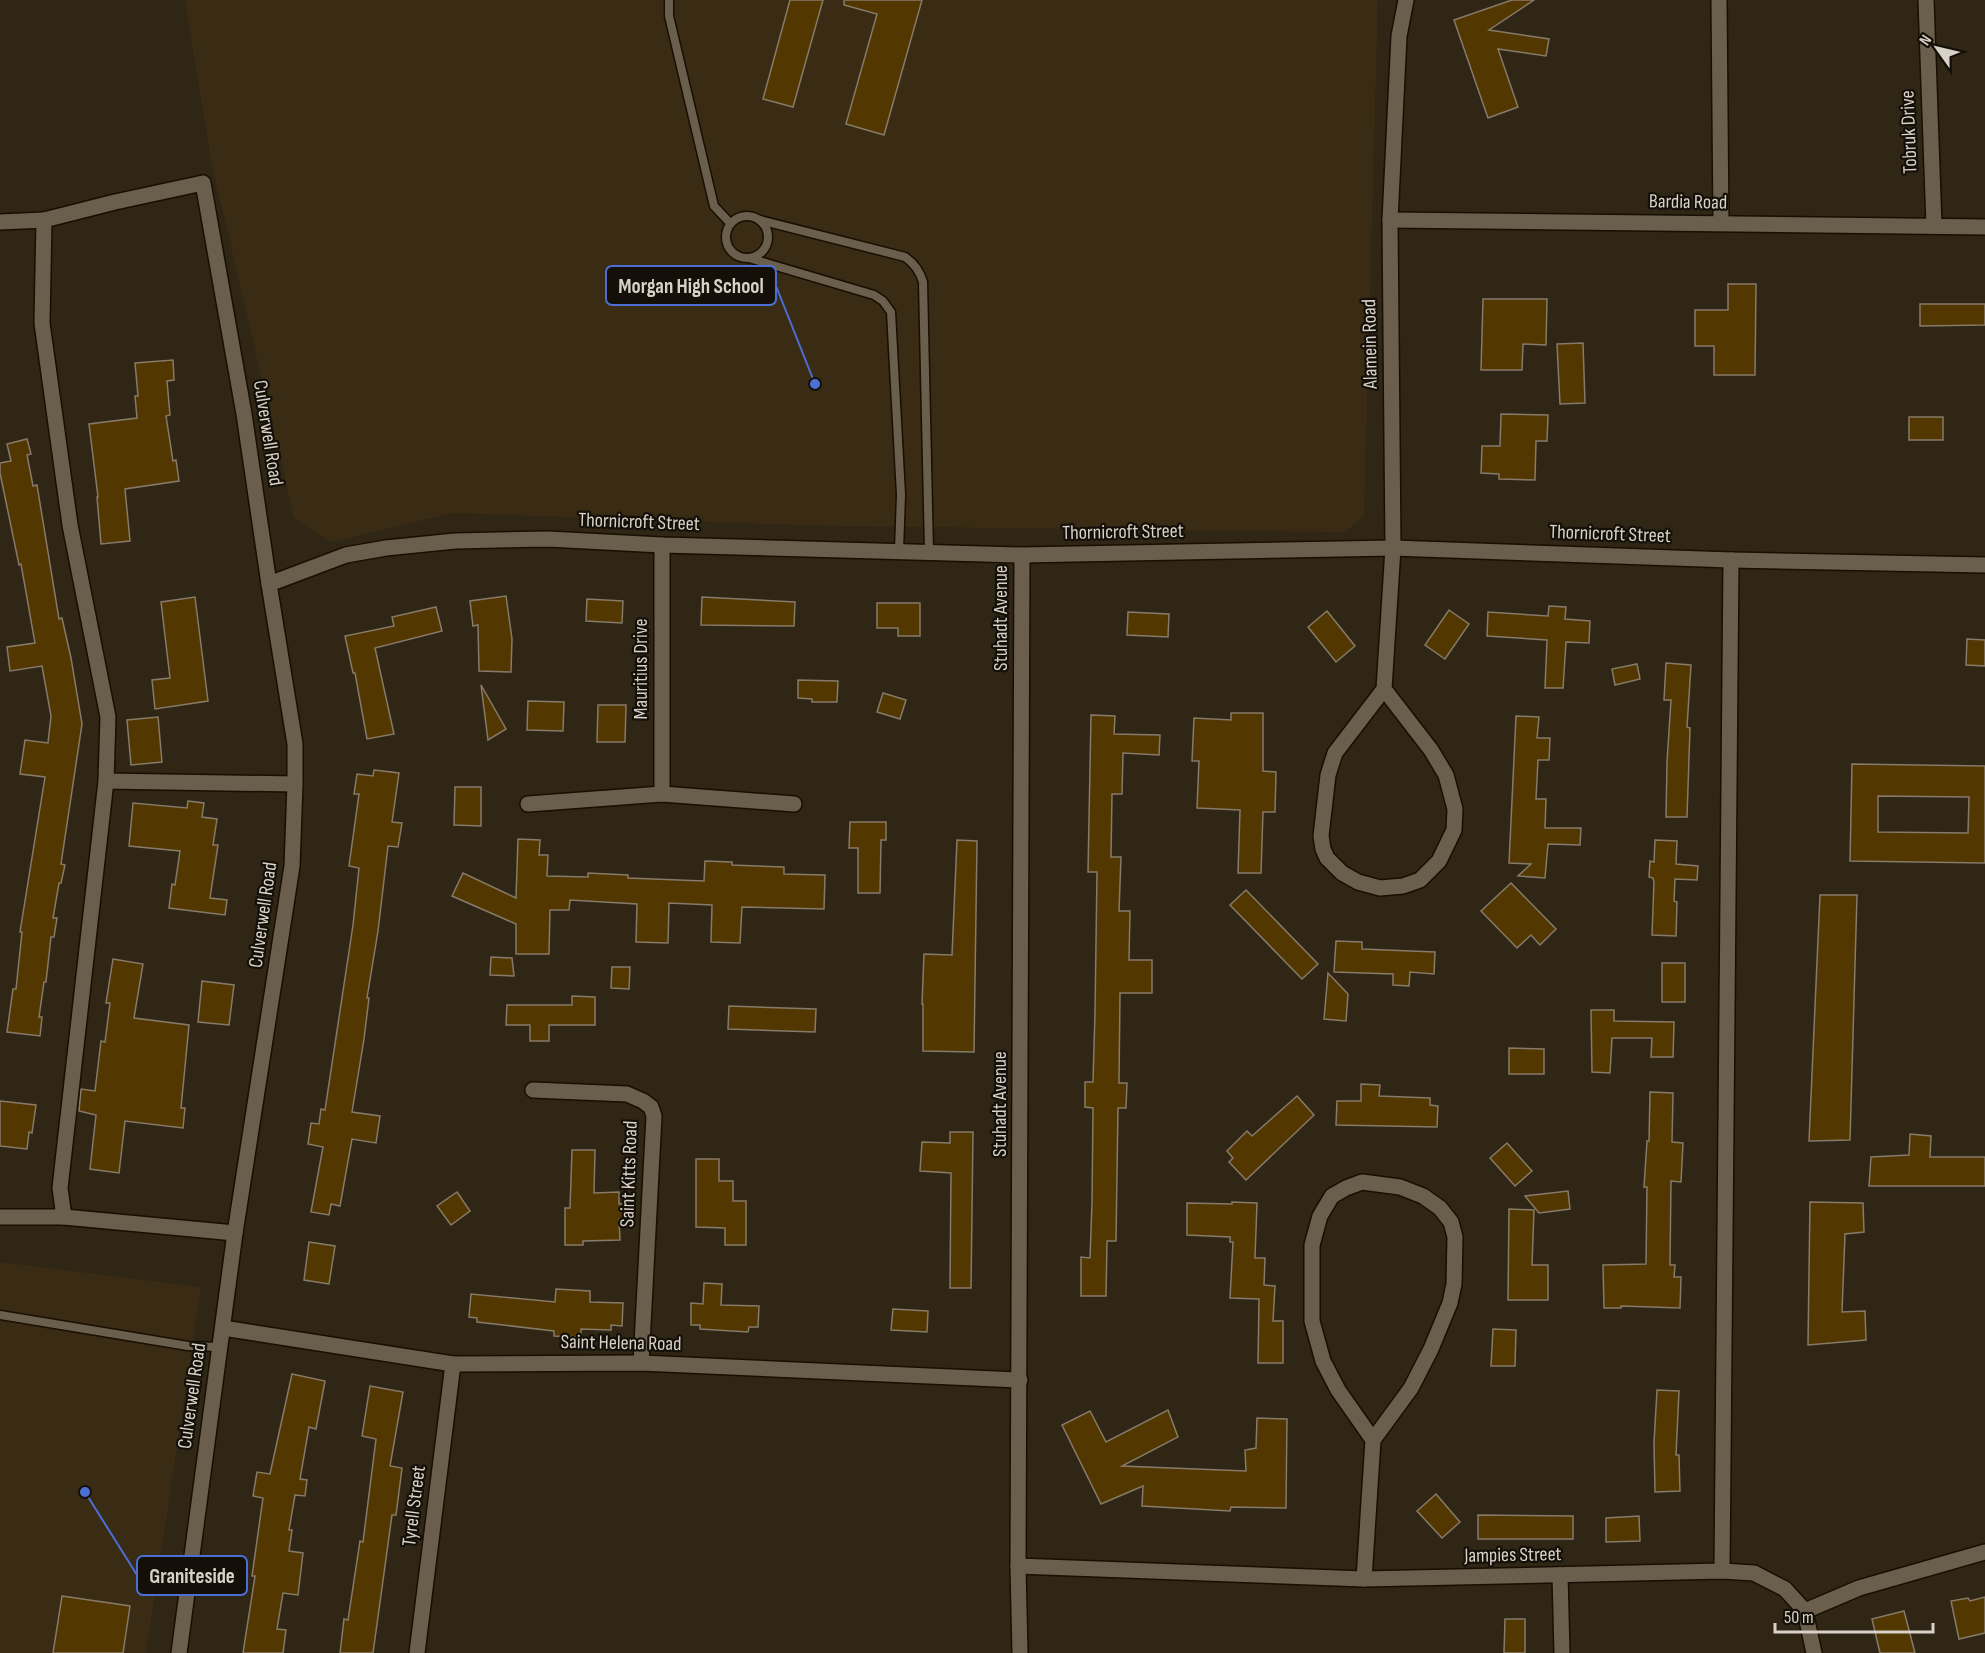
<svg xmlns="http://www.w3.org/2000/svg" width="1985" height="1653" font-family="'Sofia Sans Condensed',sans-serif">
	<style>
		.built { fill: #392b14 }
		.building { fill: #523700; stroke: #867a68; stroke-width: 1.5; fill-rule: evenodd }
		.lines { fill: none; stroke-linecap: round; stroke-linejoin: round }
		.service-casing { stroke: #180f02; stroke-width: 11 }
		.minor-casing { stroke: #180f02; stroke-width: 18 }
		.service { stroke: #6a5f4d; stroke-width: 8 }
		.minor { stroke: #6a5f4d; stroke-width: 15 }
		.labels { text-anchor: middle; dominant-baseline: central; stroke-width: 4.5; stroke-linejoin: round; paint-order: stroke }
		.street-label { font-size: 20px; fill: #d8d1c7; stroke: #141009 }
		.leader { fill: none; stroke: #4c6fd4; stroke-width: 2 }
		.callout-dot { fill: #4c6fd4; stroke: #141009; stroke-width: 2 }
		.callout { fill: #141009; stroke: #4c6fd4; stroke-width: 2 }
		.callout-label { font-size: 21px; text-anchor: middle; font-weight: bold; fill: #d8d1c7 }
	</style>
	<rect width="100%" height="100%" fill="#302616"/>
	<g class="built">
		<path d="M185 0H1378L1364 516 1345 532 829 526 453 513 331 542 294 518 211 161Z"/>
		<path d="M0 1262 201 1287 146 1653H0Z"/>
	</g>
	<g class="building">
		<path d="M790 0H823L793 107 763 99Z"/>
		<path d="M844 0H922L884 135 846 124 877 14 844 5Z"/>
		<path d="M1512 0H1534L1489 30 1549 39 1546 56 1498 49 1518 107 1488 118 1454 20Z"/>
		<path d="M1728 284H1756L1755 375H1714V346H1695V310H1728Z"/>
		<path d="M1483 299H1547L1546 345 1523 344 1522 370H1481Z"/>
		<path d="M1920 304H1985V325L1920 326Z"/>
		<path d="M1583 343 1585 403 1560 404 1557 344Z"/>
		<path d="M173 360 174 380 167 381 170 415 166 416 173 461 176 460 179 481 125 489 130 541 101 544 97 497H98L89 424 137 418 135 396H138L135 363Z"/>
		<path d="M1501 414 1548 415 1547 441H1536L1535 480 1499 479V474L1481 473 1482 446H1500Z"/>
		<rect x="1909" y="417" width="34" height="23"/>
		<path d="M27 439 31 454 27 455 33 486 37 485 59 619 62 618 71 658 82 724 61 864 65 865 61 883H59L53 918H57L54 937H51L46 982H44L39 1017H42L40 1036 7 1032 13 989H16L22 932H20L45 777 20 774 25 740 48 743 51 716 42 666 10 671 7 647 35 643 21 564 19 565 0 473V463L11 461 7 444Z"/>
		<path d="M506 596 512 639 511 672 479 671 478 625 473 626 470 601Z"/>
		<path d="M195 597 208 701 155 709 152 680 170 678 161 602Z"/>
		<path d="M702 597 795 602 794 626 701 625Z"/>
		<path d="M587 599 623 601 622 623 586 621Z"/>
		<path d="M877 603H920V636H898V628H877Z"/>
		<path d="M1549 606 1566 607 1565 619 1590 621 1589 643 1566 642 1563 688H1545L1547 640 1487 636 1488 612 1548 616Z"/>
		<path d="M436 607 442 631 375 648 394 734 367 739 355 673H353L345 636 394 626 392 617Z"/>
		<path d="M1449 610 1469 624 1445 659 1425 645Z"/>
		<path d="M1327 611 1355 646 1336 662 1308 627Z"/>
		<path d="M1128 612 1169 614 1168 637 1127 635Z"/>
		<path d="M1967 639 1985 640V666L1966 665Z"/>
		<path d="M1666 663 1691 665 1687 727 1690 728 1687 817H1666L1667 762 1671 700H1664Z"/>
		<path d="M1637 664 1640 679 1615 685 1612 669Z"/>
		<path d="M798 680 838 681 837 702H812V699L798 698Z"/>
		<path d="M481 685 506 729 488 740Z"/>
		<path d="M883 693 906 700 900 719 877 712Z"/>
		<path d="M528 701 564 702 563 731 527 730Z"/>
		<path d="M598 705H626L625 742H597Z"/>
		<path d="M1231 713H1263V771L1276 772 1275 812H1263L1261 873H1238L1240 810 1197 808 1199 761H1192L1194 718 1231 720Z"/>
		<path d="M1091 715 1115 716 1114 734 1160 735 1159 755 1123 753 1122 794H1112L1111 857H1121L1119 911H1130L1129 960H1152V993H1120L1119 1083H1127L1126 1108H1118L1116 1241H1107L1106 1296H1081V1257L1090 1258 1092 1203 1093 1108 1085 1107V1082H1093L1095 1013 1097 872H1088Z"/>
		<path d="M1516 716 1539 717 1537 738H1550L1549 760H1538L1536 799H1546L1545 828H1581L1580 845 1548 844 1545 878 1518 876 1531 864 1509 863Z"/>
		<path d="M158 717 162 762 131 765 127 720Z"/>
		<path d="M1852 764 1985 766V863L1850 861ZM1878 796 1969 797 1968 833 1878 832Z"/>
		<path d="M374 770 399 773 392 822 402 823 398 847 388 846 378 931 367 998H369L364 1039 352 1112 380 1116 376 1143 352 1139 340 1206 331 1204 329 1215 311 1212 323 1147 308 1144 311 1123 319 1124 321 1109 325 1110 353 925 359 868 349 866 359 794H354L357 774 373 776Z"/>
		<path d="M455 787H481V826L454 825Z"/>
		<path d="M188 801 204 803 202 817 217 819 213 845H218L210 898 227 900 225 915 169 908 172 884 175 885 180 851 129 846 133 803 187 808Z"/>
		<path d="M850 822H886V840H881L880 893H858V848H849Z"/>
		<path d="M518 839 540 840 539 855H548L547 876 588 877V873L628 875V878L704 881 705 861 732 862V865L784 867V874L825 875 824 909 742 907 740 943 711 942 712 905 669 903 668 943 636 942 637 904 570 900 569 910H550L549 954H516V924L452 896 463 873 516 898Z"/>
		<path d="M957 840 977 841 974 1052 923 1051V1004H922L924 954 952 955Z"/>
		<path d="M1655 840 1677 841 1676 864 1698 866 1697 880 1675 879 1674 901 1677 902 1676 936 1652 935 1654 882 1653 878 1649 877 1650 861 1654 862Z"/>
		<path d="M1511 883 1556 929 1540 945 1531 935 1517 948 1481 911Z"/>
		<path d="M1246 890 1318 964 1302 979 1230 905Z"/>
		<path d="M1820 895H1857L1850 1140 1809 1141Z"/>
		<path d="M1336 941 1362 942V949L1435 952 1434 974 1410 972 1409 986 1393 985V974L1334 972Z"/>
		<path d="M491 957 512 958 514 976 490 975Z"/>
		<path d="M113 959 143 964 134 1018 189 1025 181 1108H185L183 1128 125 1121 119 1173 90 1169 96 1115 79 1111 81 1089 95 1091 101 1041 105 1042 110 1003H106Z"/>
		<rect x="1662" y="963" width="23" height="39"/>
		<path d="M612 967H630L629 989 611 988Z"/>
		<path d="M1328 973 1348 994 1346 1021 1324 1019Z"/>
		<path d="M202 981 234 985 229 1025 198 1022Z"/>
		<path d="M572 996 595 997V1025H549V1041H530V1025H506L507 1005H572Z"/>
		<path d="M729 1006 816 1009 815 1032 728 1029Z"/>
		<path d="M1591 1010H1614V1021L1674 1022 1673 1057H1651L1652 1038H1612L1610 1073 1592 1072Z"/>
		<path d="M1509 1048 1544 1049V1074H1509Z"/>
		<path d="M1361 1084 1380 1085 1379 1096 1430 1098V1105L1438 1106 1437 1127 1336 1125 1337 1101H1361Z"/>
		<path d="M1650 1092 1673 1093 1672 1142 1683 1143 1681 1182 1671 1181 1670 1265H1675L1674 1277H1681L1680 1308 1621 1306V1308H1604L1603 1265 1646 1264 1647 1187H1644L1647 1141H1649Z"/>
		<path d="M1297 1096 1314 1115 1246 1180 1229 1162 1233 1158 1227 1151 1247 1131 1252 1136Z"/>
		<path d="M0 1101 36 1105 32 1133 29 1132 27 1149 0 1146Z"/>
		<path d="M950 1132H973L971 1288H950L951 1173 920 1171 922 1142 950 1143Z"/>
		<path d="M1910 1134 1931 1136 1930 1157H1985V1186H1869L1871 1157 1909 1155Z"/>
		<path d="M1507 1143 1532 1171 1515 1186 1490 1158Z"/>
		<path d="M572 1150H595L594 1193 619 1192V1204L625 1203V1220H619L620 1240 583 1241V1245H565V1208H570Z"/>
		<path d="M696 1159H719V1181H733V1201H746V1245H725V1228L696 1227Z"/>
		<path d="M1568 1191 1570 1209 1539 1213 1525 1196Z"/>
		<path d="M457 1192 470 1211 451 1225 437 1206Z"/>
		<path d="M1232 1202 1257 1203 1255 1258H1265L1264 1285 1275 1286 1273 1321H1283V1363H1258L1259 1299 1230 1298 1233 1242H1230V1237L1187 1235V1203L1232 1204Z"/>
		<path d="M1810 1202 1863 1203 1864 1232 1845 1234 1842 1312 1865 1311 1866 1340 1808 1345Z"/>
		<path d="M1509 1209 1534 1210 1532 1265H1548V1300H1508Z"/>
		<path d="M309 1242 335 1246 329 1284 304 1280Z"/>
		<path d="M704 1283 722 1284 721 1305 759 1306 758 1327H749L748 1332 700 1329V1325H691V1303L703 1304Z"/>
		<path d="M556 1289 590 1291V1302L623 1303 622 1326 611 1325V1330L581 1329V1337L554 1336V1331L477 1322V1318L469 1317 471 1294 555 1302Z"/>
		<path d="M893 1309 928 1311 927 1332 891 1330Z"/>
		<path d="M1493 1329 1516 1330 1515 1366H1491Z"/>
		<path d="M292 1374 325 1381 316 1429 309 1427 300 1479 307 1480 305 1496 295 1495 289 1530H292L289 1551 303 1553 298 1595 283 1593 277 1629 286 1630 283 1653H243L255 1576H252L263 1498 253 1496 257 1472 270 1474Z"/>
		<path d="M370 1386 403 1392 390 1466 402 1468 396 1515H392L373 1653H340L344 1619 348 1620 360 1541 363 1542 376 1439 362 1436Z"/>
		<path d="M1657 1390 1679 1391 1676 1455H1679L1680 1491 1655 1492 1654 1443Z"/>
		<path d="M1168 1410 1178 1437 1122 1466 1246 1471 1245 1450 1256 1448 1257 1418 1287 1419 1286 1508 1231 1507 1230 1511 1142 1506 1143 1486 1101 1504 1062 1425 1090 1411 1106 1442Z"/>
		<path d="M1436 1494 1460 1522 1442 1538 1417 1511Z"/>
		<path d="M1478 1515 1573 1516V1539H1478Z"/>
		<path d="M1639 1516 1640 1541 1606 1542V1518Z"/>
		<path d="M62 1596 130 1606 123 1653H53Z"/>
		<path d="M1985 1597V1633L1959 1639 1951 1601 1968 1598 1970 1601Z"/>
		<path d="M1904 1611 1915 1653H1880L1872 1619Z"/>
		<path d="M1505 1619H1525V1653H1504Z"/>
	</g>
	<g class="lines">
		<g class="service-casing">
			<g id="service">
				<path d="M669 0V16L714 206 730 223"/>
				<circle cx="747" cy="237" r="21"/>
				<path d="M760 220 905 257C915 264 920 271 923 282L929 551"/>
				<path d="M749 258 874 295 883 301 891 312 901 495 899 550"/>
				<path d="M0 1315 188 1346 220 1347"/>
			</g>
		</g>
		<g class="minor-casing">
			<g id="minor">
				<path d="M1719 0 1721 223"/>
				<path d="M1926 0 1934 226"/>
				<path d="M1390 220 1985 227"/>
				<path d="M0 222 44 220"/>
				<path d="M269 584 346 555 386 548 455 541 548 539 662 545 1022 555 1393 548 1731 560 1985 565"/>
				<path d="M1384 689 1431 750 1446 775 1455 809 1454 830 1439 861 1420 880 1403 886 1380 888 1358 882 1342 873 1327 858 1323 849 1321 836 1328 775 1335 753 1384 689 1393 548 1390 220 1399 36 1406 0"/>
				<path d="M106 781 295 784"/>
				<path d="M662 794V545"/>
				<path d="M528 804 662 794 794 804"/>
				<path d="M533 1090 627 1094 643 1101 651 1107 654 1116 641 1363"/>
				<path d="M0 1217H64L235 1233"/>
				<path d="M64 1217 60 1188 106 781 108 717 70 525 42 323 44 220 115 202 203 183 244 414 269 584 295 744V784L292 866 235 1233 179 1653"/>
				<path d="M223 1328 453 1364 641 1363 1020 1380"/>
				<path d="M1018 1566 1364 1579 1722 1571 1754 1573 1785 1589 1805 1611 1859 1588 1985 1552"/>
				<path d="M1722 1571 1731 560"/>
				<path d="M1560 1575 1562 1653"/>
				<path d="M1364 1579 1373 1440 1338 1390 1323 1361 1312 1321V1245L1320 1216 1332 1196 1346 1188 1362 1182 1400 1187 1423 1196 1440 1208 1451 1222 1455 1237 1454 1284 1450 1303 1431 1349 1411 1388 1373 1440"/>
				<path d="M1805 1611 1814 1653"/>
				<path d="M417 1653 453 1364"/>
				<path d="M1020 1653 1018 1566 1022 555"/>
			</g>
		</g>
		<use href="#service" class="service"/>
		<use href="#minor" class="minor"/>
	</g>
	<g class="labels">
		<g class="street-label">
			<text transform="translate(1909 132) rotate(-92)">Tobruk Drive</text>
			<text transform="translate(1688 202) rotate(1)">Bardia Road</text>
			<text transform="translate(1370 344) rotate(-91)">Alamein Road</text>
			<text transform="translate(268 433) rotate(81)">Culverwell Road</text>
			<text transform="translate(639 522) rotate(2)">Thornicroft Street</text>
			<text transform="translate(1123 532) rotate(-1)">Thornicroft Street</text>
			<text transform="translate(1610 534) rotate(2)">Thornicroft Street</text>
			<text transform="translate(1001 618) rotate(-90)">Stuhadt Avenue</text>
			<text transform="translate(641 669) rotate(-90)">Mauritius Drive</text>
			<text transform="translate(263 915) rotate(-82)">Culverwell Road</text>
			<text transform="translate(1000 1104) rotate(-90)">Stuhadt Avenue</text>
			<text transform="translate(629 1174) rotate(-88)">Saint Kitts Road</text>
			<text transform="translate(621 1343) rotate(1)">Saint Helena Road</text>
			<text transform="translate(192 1396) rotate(-82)">Culverwell Road</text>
			<text transform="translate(414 1506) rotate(-83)">Tyrell Street</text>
			<text transform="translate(1513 1555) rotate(-1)">Jampies Street</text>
		</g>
	</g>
	<path class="leader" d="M815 384L776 286M85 1492L137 1575"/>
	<g class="callout-dot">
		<circle cx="815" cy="384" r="6"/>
		<circle cx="85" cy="1492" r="6"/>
	</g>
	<g class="callout">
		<rect x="606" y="266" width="170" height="39" rx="6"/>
		<rect x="137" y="1556" width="110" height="39" rx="6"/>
	</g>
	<g class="callout-label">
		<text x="691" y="293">Morgan High School</text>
		<text x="192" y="1583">Graniteside</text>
	</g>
	<g transform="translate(1937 48) rotate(304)" stroke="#141009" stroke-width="4.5" paint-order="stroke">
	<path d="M0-4.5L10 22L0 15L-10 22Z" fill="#d8d1c7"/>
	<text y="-9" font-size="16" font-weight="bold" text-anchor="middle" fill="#d8d1c7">N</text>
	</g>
	<path d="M1775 1623v9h158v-9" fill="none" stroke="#d8d1c7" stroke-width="3"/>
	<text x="1784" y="1623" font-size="18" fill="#d8d1c7" stroke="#141009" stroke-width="4.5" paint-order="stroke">50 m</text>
</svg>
